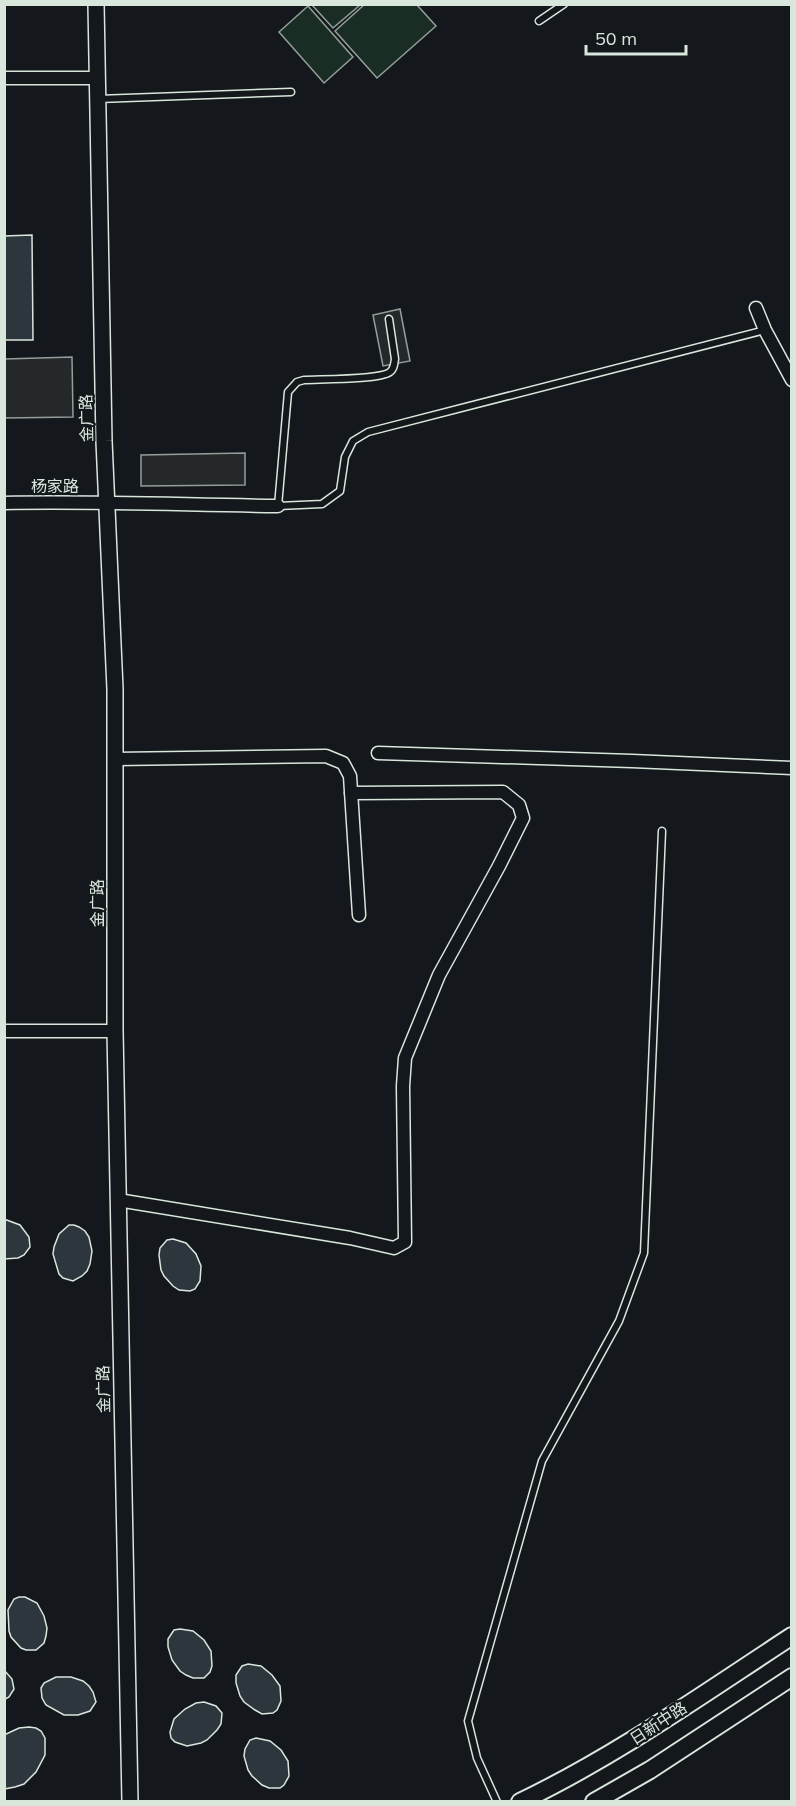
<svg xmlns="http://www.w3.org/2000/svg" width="796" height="1806" font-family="Mulish,'Noto Sans SC',sans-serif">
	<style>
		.green { fill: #1a2d24; stroke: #939e99; stroke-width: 1.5 }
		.parking { fill: #24282b; stroke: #939e99; stroke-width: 1.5 }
		.building { fill: #2c363c; stroke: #d8e6dc; stroke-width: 1.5 }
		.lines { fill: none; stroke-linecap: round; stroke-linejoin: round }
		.service-casing { stroke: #d8e6dc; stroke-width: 9 }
		.minor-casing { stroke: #d8e6dc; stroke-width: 15 }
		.tertiary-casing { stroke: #d8e6dc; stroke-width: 18 }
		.secondary-casing { stroke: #d8e6dc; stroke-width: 20 }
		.service { stroke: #14181c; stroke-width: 6 }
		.minor { stroke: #14181c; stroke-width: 12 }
		.tertiary { stroke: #14181c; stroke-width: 15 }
		.secondary { stroke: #14181c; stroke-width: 16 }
		.labels { text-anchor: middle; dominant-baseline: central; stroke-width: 4.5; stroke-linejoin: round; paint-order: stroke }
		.street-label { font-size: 16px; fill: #d8e6dc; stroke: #14181c }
	</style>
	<rect width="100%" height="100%" fill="#14181c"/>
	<g class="green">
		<path d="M365 4 417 5 436 26 377 78 335 31Z"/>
		<path d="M312 5H360L333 28Z"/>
		<path d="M308 6 353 57 324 83 279 32Z"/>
	</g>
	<g class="parking">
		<path d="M400 309 410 361 383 366 373 315Z"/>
		<path d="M72 357 73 417 5 418V359Z"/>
		<path d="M245 453V485L141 486V455Z"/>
	</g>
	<g class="building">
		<path d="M32 235 33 340H4V236Z"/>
		<path d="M4 1219 20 1225 29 1237 30 1247 24 1255 18 1258 4 1259Z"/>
		<path d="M69 1225H74L79 1227 85 1231 89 1237 92 1251 90 1264 87 1271 82 1276 73 1281 63 1278 59 1274 53 1254 54 1247 59 1234Z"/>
		<path d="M173 1239 186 1243 196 1254 201 1266 200 1281 195 1289 190 1291 179 1290 173 1286 164 1276 161 1270 159 1255 160 1248 167 1240Z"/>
		<path d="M19 1597H25L37 1603 44 1616 47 1628 46 1636 44 1643 36 1650H26L21 1648 11 1637 9 1631 8 1610 14 1599Z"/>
		<path d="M180 1629 193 1631 204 1640 211 1651 212 1666 210 1672 204 1678H193L186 1675 180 1671 172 1660 168 1647V1639L174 1630Z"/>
		<path d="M248 1664 261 1666 272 1675 280 1686 281 1701 277 1710 273 1713 262 1714 255 1710 244 1702 240 1696 236 1683V1675L242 1666Z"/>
		<path d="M4 1670 12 1679 14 1689 9 1697 4 1700Z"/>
		<path d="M56 1677H71L83 1681 89 1686 93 1692 96 1702 90 1711 78 1715H64L46 1705 42 1698 41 1688 44 1683Z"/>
		<path d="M204 1702 216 1706 222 1713 221 1724 217 1730 207 1740 201 1743 187 1746 175 1742 171 1738 170 1732 174 1719 185 1709 196 1703Z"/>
		<path d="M29 1727 36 1728 41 1731 45 1738V1755L36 1772 24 1784 15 1787 4 1789V1735L19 1728Z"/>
		<path d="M256 1738 270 1741 281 1750 288 1761 289 1776 284 1785 280 1788H269L262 1785 252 1776 248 1770 244 1756 245 1749 250 1740Z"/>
	</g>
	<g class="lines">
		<g class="service-casing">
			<g id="service">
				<path d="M539 21 564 4"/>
				<path d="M98 99 291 92"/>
				<path d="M389 319 395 359C394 365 394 369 390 372 380 380 319 379 304 380L297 382 288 392 278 506 322 504 340 491 345 457 353 441 368 432 765 330"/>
				<path d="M497 1802 477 1758 468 1721 542 1461 619 1321 644 1253 662 831"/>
			</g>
		</g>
		<g class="minor-casing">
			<g id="minor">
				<path d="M4 78H97"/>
				<path d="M756 308 765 330 792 380"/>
				<path d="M4 503C96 501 187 505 278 506"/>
				<path d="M378 753 632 761 792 768"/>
				<path d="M115 759 326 756 343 763 350 776 359 915"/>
				<path d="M4 1031H115"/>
				<path d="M118 1200 350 1238 394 1248 405 1242 403 1086 405 1058 439 975 499 866 523 818 519 805 503 792 351 793"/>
			</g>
		</g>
		<g class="tertiary-casing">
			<path id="tertiary" d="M96 4 104 441 115 689V1031L130 1802"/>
		</g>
		<g class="secondary-casing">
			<g id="secondary">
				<path d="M520 1802C616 1756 703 1694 792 1636"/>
				<path d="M594 1802 650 1770 792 1677"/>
			</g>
		</g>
		<use href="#service" class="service"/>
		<use href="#minor" class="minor"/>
		<use href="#tertiary" class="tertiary"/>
		<use href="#secondary" class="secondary"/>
	</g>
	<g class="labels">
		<g class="street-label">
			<text transform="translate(86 418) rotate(-91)">金广路</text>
			<text x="55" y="486">杨家路</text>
			<text transform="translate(97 903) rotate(-90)">金广路</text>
			<text transform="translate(103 1389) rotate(-91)">金广路</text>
			<text transform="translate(658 1723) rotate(-33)">日新中路</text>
		</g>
	</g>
	<rect width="796" height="1806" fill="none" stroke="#d8e6dc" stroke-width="12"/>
	<path d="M586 45v9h100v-9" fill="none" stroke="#d8e6dc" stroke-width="3"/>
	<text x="595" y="45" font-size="18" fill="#d8e6dc" stroke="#14181c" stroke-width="4.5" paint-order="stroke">50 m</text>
</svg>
